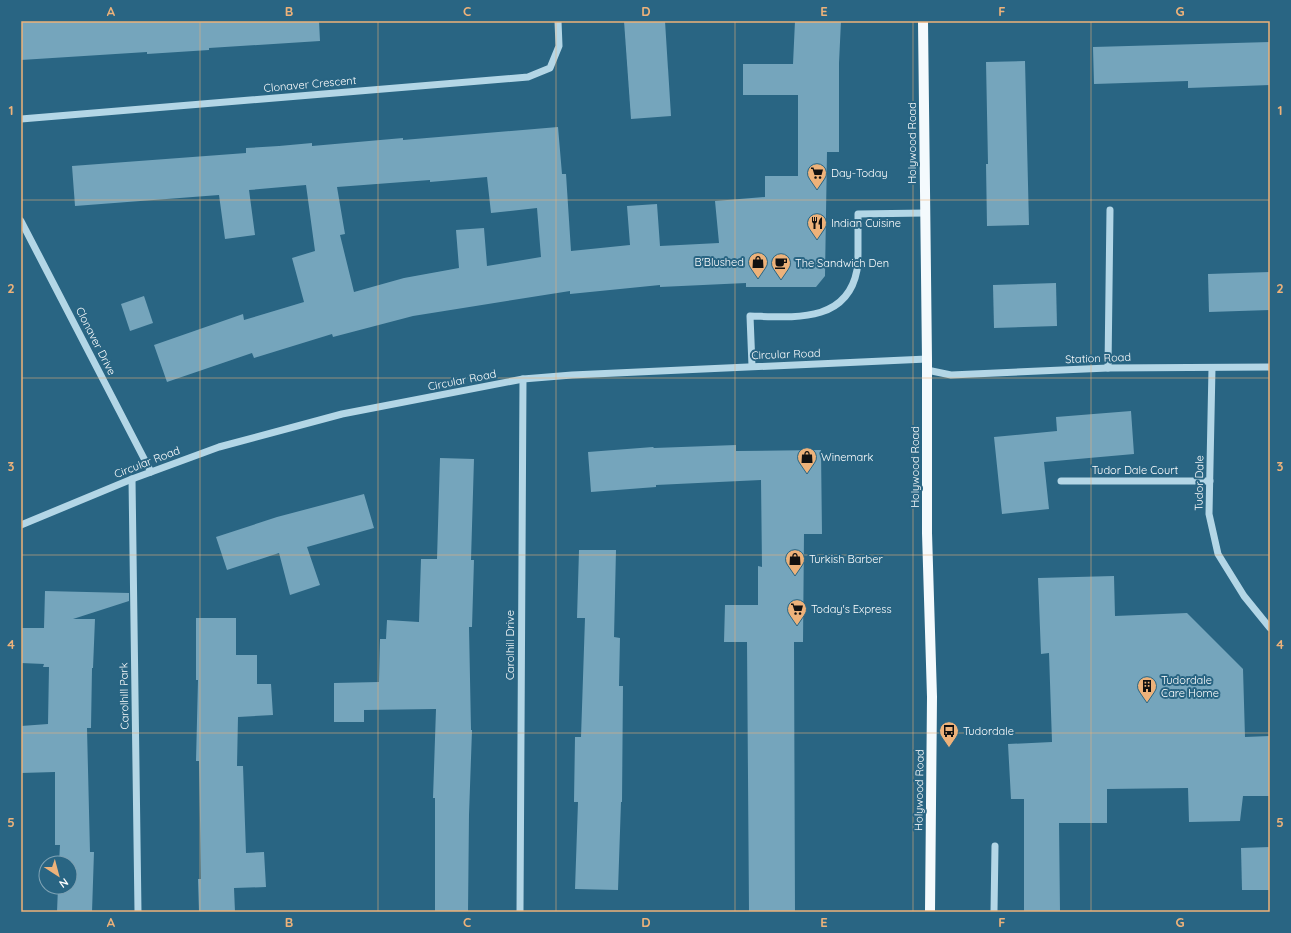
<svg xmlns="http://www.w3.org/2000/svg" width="1291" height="933" font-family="Quicksand,sans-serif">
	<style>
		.building { fill: #75a5bc; fill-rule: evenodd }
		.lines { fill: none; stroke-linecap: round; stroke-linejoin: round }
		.minor { stroke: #b3d6e6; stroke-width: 7 }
		.major { stroke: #f4fafd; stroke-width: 10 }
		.grid { fill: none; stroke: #edb27a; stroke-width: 1; stroke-opacity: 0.55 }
		.labels { text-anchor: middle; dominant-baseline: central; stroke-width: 4; stroke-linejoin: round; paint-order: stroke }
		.street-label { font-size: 11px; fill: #fff; stroke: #296583 }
		.poi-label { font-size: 11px; fill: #fff; stroke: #296583; text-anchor: start }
		.neatline { fill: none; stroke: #edb27a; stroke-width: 1.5 }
		.grid-label { font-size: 13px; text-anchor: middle; font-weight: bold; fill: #edb27a }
	</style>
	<rect width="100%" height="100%" fill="#296583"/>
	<g class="building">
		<path d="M21 21H319L320 41 209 48V50L147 54V52L21 60Z"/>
		<path d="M624 21H665L671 116 631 119Z"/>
		<path d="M795 21H841L839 63V152H827L825 276 816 287H746V283L660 287V285L570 294V291L413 316 333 337 332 334 254 358 252 353 167 382 154 345 243 314 244 320 304 302 292 258 315 251 306 185 249 190 255 235 225 239 219 195 75 206 72 166 246 153V148L279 146 312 143V146L403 138V140L558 127 562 174H566L571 251 630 245 627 206 657 204 660 246 719 243 715 201 765 197V176H798V95H743V64H793ZM487 177 491 213 537 208 541 257 487 266 484 228 456 230 459 268 404 278 354 292 340 235 345 234 337 187 430 180V182Z"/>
		<path d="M1270 42V85L1188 88V81L1094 84 1093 47Z"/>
		<path d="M1025 61 1029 225 987 226 986 164H988L986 62Z"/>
		<path d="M1270 272V310L1209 312 1208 274Z"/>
		<path d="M1056 283 1057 326 994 328 993 285Z"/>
		<path d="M144 296 153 323 130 331 121 304Z"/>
		<path d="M1131 411 1134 454 1044 462 1049 509 1002 514 994 437 1057 431 1056 417Z"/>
		<path d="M736 445V451L821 450 822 534H804L803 642H794L795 912H749L747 642H724L725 605H758V566L762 567 761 480 656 485V487L591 492 588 452 653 447 654 448Z"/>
		<path d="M440 458 474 459 471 560H474L472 627H469L471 730H472L469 815 468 912H435V798H433L436 709 364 710V722H334V683L379 682 380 639H386L387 620 419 622 421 559H437Z"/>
		<path d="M364 494 374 528 307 547 320 585 290 595 279 553 227 570 216 537 277 517Z"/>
		<path d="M579 550H616L614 637 620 638 619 686H623L622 802H621L618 890 575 889 578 802H574L575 737H581L585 618H577Z"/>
		<path d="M1114 576 1115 616 1187 613 1243 669 1245 737 1270 736V796H1243L1240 821 1189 822 1188 788 1107 789V823H1059L1060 912H1024V799H1011L1008 744 1052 742 1049 653 1041 654 1038 578Z"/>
		<path d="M45 591 129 593V601L73 619H95L93 668H92L91 728H87L90 852H94L92 912H57L58 887H70V863H59L60 845H55V772L21 773V726L48 724 49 667H43L44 664 21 663V628H44Z"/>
		<path d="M196 618H236V655H257V684H271L273 715 238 717 237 766H243L246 853 264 852 266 887 234 888 235 912H199L198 879H201L199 761H196L198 680H196Z"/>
		<path d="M1270 847V890H1242L1241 848Z"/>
	</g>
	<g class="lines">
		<g class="minor">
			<path d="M21 119 528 77 550 68 559 46 558 21"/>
			<path d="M21 221 151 472"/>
			<path d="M752 366 750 316C792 317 847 324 857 270 858 264 858 258 858 252 858 239 858 227 858 214L925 213"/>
			<path d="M1108 368 1110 210"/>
			<path d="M1212 368 1209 514 1218 554 1244 596 1270 628"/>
			<path d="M927 370 951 375 1108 368 1270 367"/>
			<path d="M132 479 138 912"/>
			<path d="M1061 481H1210"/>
			<path d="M21 525 132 479 219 447 342 414 523 379 572 375 927 359"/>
			<path d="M520 912 523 379"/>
			<path d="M994 912 995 846"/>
		</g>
		<path class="major" d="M923 21 927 359V533L932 697 930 912"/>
	</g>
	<path class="grid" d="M200 21V912M378 21V912M556 21V912M735 21V912M913 21V912M1091 21V912M21 200H1270M21 378H1270M21 555H1270M21 733H1270"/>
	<defs>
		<g id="supermarket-pin" transform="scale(1)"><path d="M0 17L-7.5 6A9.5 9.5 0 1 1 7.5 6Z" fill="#edb27a" stroke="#296583"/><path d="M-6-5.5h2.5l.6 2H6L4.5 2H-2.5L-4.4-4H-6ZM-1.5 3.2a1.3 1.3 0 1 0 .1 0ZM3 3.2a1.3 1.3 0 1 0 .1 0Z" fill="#111"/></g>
		<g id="restaurant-pin" transform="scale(1)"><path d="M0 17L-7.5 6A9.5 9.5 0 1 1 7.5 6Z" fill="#edb27a" stroke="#296583"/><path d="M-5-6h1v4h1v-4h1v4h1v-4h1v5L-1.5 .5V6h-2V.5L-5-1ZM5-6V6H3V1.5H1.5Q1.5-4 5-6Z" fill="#111"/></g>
		<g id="shop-pin" transform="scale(1)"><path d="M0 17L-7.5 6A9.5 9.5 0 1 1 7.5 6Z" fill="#edb27a" stroke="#296583"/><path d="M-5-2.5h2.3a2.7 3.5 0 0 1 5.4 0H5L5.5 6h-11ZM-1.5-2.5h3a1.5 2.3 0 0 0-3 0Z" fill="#111"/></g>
		<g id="cafe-pin" transform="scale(1)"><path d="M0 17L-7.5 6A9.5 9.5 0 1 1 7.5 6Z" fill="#edb27a" stroke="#296583"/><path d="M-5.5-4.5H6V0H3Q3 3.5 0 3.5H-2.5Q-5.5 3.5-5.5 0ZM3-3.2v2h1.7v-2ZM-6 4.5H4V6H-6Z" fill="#111"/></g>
		<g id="building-pin" transform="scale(1)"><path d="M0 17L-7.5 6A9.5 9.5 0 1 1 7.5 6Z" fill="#edb27a" stroke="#296583"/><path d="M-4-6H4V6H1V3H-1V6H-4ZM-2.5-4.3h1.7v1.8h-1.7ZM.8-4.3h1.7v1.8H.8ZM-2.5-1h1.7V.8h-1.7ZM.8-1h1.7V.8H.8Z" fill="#111"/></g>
		<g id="bus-pin" transform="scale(1)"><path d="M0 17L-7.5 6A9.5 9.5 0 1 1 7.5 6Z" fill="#edb27a" stroke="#296583"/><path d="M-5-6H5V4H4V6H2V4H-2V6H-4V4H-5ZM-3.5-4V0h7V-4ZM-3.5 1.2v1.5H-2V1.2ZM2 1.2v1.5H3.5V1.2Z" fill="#111"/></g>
	</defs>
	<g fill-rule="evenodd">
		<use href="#supermarket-pin" x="817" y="173"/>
		<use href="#restaurant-pin" x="817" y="223"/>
		<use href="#shop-pin" x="758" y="262"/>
		<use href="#cafe-pin" x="781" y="263"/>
		<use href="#shop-pin" x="807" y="457"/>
		<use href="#shop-pin" x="795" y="559"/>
		<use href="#supermarket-pin" x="797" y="609"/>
		<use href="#building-pin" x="1147" y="686"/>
		<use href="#bus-pin" x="949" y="731"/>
	</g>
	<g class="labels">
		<g class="street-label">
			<text transform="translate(310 84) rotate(-5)">Clonaver Crescent</text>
			<text transform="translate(912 143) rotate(-90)">Holywood Road</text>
			<text transform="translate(96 341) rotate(63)">Clonaver Drive</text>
			<text transform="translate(786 354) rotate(-2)">Circular Road</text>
			<text transform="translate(1098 358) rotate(-2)">Station Road</text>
			<text transform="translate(462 380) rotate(-11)">Circular Road</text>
			<text transform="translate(147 462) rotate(-21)">Circular Road</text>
			<text transform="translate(915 467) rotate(-90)">Holywood Road</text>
			<text x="1135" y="470">Tudor Dale Court</text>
			<text transform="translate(1199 483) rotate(-89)">Tudor Dale</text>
			<text transform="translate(510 645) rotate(-90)">Carolhill Drive</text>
			<text transform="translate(124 696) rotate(-91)">Carolhill Park</text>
			<text transform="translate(919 790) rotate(-89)">Holywood Road</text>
		</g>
		<g class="poi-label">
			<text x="831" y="173">Day-Today</text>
			<text x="831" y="223">Indian Cuisine</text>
			<text x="744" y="262" text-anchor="end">B'Blushed</text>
			<text x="795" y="263">The Sandwich Den</text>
			<text x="821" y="457">Winemark</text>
			<text x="809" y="559">Turkish Barber</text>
			<text x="811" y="609">Today's Express</text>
			<text x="1161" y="680">Tudordale<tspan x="1161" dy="13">Care Home</tspan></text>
			<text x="963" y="731">Tudordale</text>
		</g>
	</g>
	<rect width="1291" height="933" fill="none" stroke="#296583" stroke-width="44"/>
	<g transform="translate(58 875) rotate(144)"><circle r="19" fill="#296583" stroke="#7fa3b5"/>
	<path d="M0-3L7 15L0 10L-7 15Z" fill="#edb27a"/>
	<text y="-6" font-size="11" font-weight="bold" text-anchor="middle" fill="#ffffff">N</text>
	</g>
	<rect x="22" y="22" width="1247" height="889" class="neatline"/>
	<g class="grid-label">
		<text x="111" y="16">A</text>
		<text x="289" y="16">B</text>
		<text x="467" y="16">C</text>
		<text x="646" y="16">D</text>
		<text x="824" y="16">E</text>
		<text x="1002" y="16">F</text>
		<text x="1180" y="16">G</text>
		<text x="11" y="115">1</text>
		<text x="1280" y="115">1</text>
		<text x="11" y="293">2</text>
		<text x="1280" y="293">2</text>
		<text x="11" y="471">3</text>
		<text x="1280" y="471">3</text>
		<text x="11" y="649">4</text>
		<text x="1280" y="649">4</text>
		<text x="11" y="827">5</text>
		<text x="1280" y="827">5</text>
		<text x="111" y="927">A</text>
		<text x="289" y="927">B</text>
		<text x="467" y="927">C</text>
		<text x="646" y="927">D</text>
		<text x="824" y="927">E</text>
		<text x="1002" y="927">F</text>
		<text x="1180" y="927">G</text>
	</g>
</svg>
